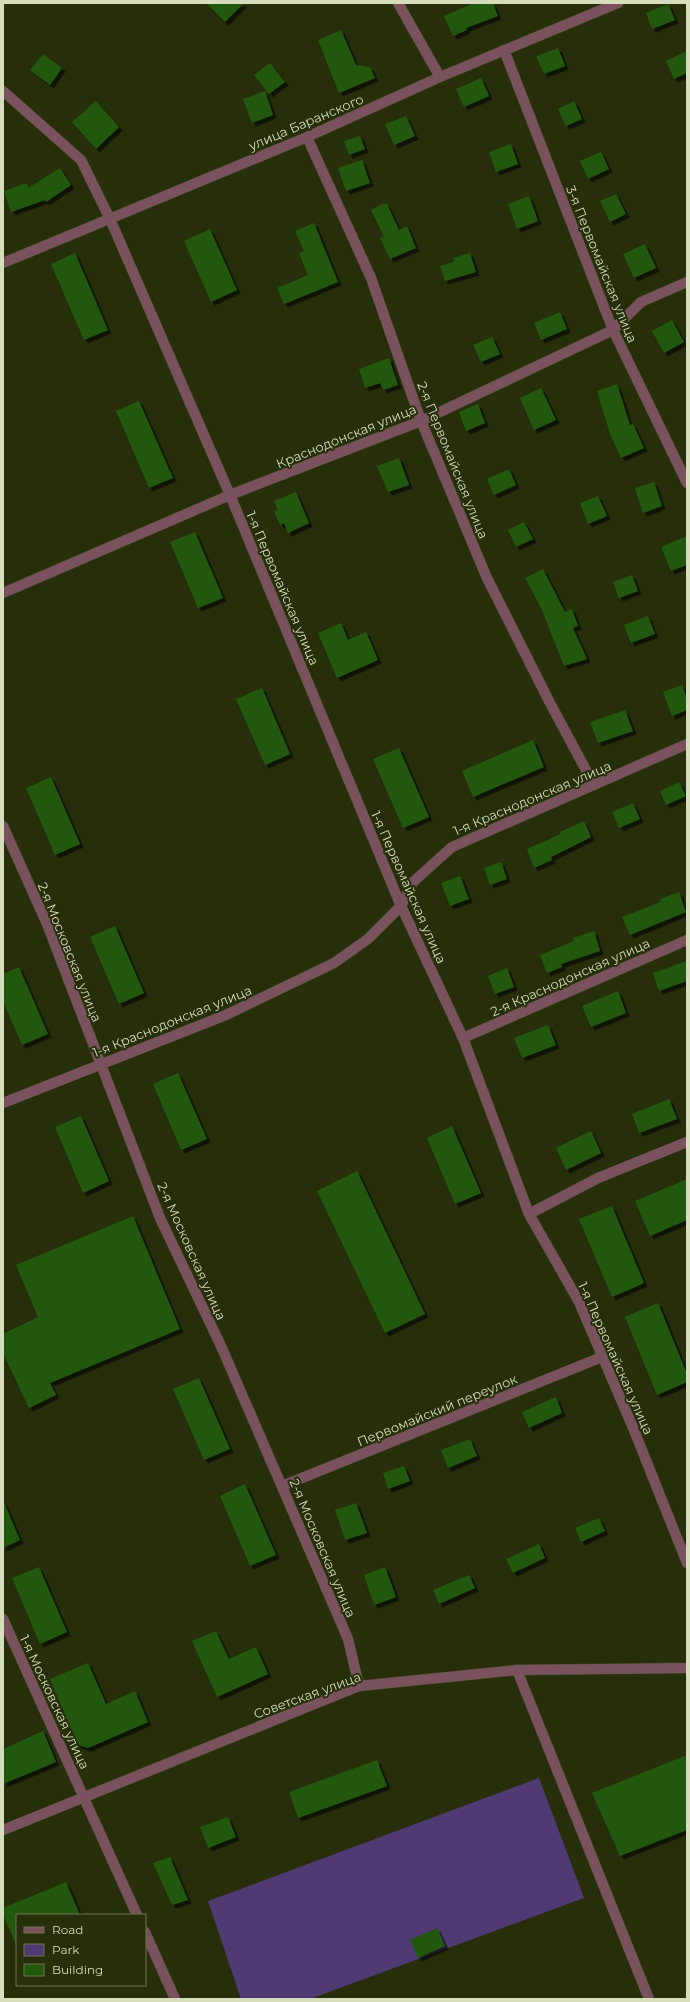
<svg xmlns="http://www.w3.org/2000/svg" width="690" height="2002" font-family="Montserrat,sans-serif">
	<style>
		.green { fill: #4f3a73 }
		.building { fill: #21590b; filter: url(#shadow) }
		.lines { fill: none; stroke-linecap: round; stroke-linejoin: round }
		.minor-casing { stroke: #434a26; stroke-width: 11 }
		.minor { stroke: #79525e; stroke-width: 10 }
		.labels { text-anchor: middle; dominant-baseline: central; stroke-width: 4; stroke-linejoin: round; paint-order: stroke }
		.street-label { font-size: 13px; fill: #d5ddbc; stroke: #272e0a }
	</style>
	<defs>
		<filter id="shadow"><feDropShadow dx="3.5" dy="3.5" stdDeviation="0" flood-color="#0009"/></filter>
	</defs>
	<rect width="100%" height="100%" fill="#272e0a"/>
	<path class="green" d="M539 1778 584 1898 310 1999H241L208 1901Z"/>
	<g class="building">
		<path d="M206 3H244L225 22Z"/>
		<path d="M474 3H493L498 16 466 28 467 30 453 36 444 16Z"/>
		<path d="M668 4 675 20 652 29 646 13Z"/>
		<path d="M341 30 356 65 370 67 375 78 339 93 318 40Z"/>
		<path d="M558 48 565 66 544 74 536 56Z"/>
		<path d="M687 51V73L674 79 666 61Z"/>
		<path d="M43 54 62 68 50 85 30 70Z"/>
		<path d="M270 63 285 82 269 94 254 75Z"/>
		<path d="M481 78 489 96 464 107 456 89Z"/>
		<path d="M265 91 273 115 252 123 243 99Z"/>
		<path d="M96 101 119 127 96 149 72 122Z"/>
		<path d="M574 101 582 119 566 126 558 109Z"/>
		<path d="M406 116 415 136 394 145 385 124Z"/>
		<path d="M360 136 365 149 349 155 344 141Z"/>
		<path d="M511 144 518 164 496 172 489 152Z"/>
		<path d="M601 152 609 169 588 179 580 161Z"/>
		<path d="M362 160 370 183 346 191 338 168Z"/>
		<path d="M60 168 71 185 46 202 45 200 11 212 4 191 27 183 28 188Z"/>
		<path d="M616 194 626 214 610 222 600 201Z"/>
		<path d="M529 196 538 221 517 229 508 204Z"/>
		<path d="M382 204H387L399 230 407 226 416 248 390 259 380 238 384 237 371 210Z"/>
		<path d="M314 223 338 282 284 304 277 288 308 275 299 253 304 251 295 231Z"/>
		<path d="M210 229 237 290 211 302 184 241Z"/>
		<path d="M645 244 656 268 634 278 623 254Z"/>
		<path d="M75 253 108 330 84 340 51 264Z"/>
		<path d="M470 253 476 272 445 281 440 266 454 262 453 258Z"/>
		<path d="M560 312 567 329 541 340 534 323Z"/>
		<path d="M672 320 684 342 664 353 652 331Z"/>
		<path d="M492 337 500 354 481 362 473 345Z"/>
		<path d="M389 358 398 385 383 390 380 383 365 388 359 369Z"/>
		<path d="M617 384 630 425 633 424 644 448 621 458 610 434 597 391Z"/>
		<path d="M541 388 556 420 534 430 520 398Z"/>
		<path d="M139 401 173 478 149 488 116 411Z"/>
		<path d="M478 404 485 423 466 431 459 412Z"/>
		<path d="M399 458 409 485 388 492 377 466Z"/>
		<path d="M509 469 516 485 494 495 487 479Z"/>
		<path d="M654 482 662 506 643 513 635 488Z"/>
		<path d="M296 492 309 523 288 533 284 523 280 525 274 511 278 510 274 501Z"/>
		<path d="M598 496 607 516 588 524 580 503Z"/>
		<path d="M524 522 533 539 516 547 508 530Z"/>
		<path d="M195 532 223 598 198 608 170 542Z"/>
		<path d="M687 536V565L671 571 661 547Z"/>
		<path d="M543 569 565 612 572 609 578 626 573 628 587 659 564 666 541 608 525 578Z"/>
		<path d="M632 575 638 591 619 598 613 582Z"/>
		<path d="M648 616 655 634 631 643 624 625Z"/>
		<path d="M341 623 348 640 366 632 378 660 337 678 318 633Z"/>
		<path d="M682 685 687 699V710L672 716 663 692Z"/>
		<path d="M262 688 290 754 265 765 236 699Z"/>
		<path d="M625 710 633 731 598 743 590 722Z"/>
		<path d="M533 740 544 767 473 797 462 771Z"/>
		<path d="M399 748 429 817 403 828 373 759Z"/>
		<path d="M51 777 80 844 55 855 26 788Z"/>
		<path d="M679 782 686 796 666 805 660 791Z"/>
		<path d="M633 803 640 819 619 828 612 812Z"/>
		<path d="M584 821 591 837 551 857 552 860 534 868 527 849 561 834 560 832Z"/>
		<path d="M501 862 507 879 490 885 484 868Z"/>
		<path d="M460 876 469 899 450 906 441 883Z"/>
		<path d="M679 892 686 912 630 935 622 917 661 902 660 899Z"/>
		<path d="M115 926 144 993 119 1004 90 937Z"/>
		<path d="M594 931 600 951 561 964 562 967 547 973 540 955 574 941 573 938Z"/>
		<path d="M687 961V981L659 991 653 973Z"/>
		<path d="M19 967 48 1034 22 1045 3 1001V974Z"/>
		<path d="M507 968 514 987 495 994 488 976Z"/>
		<path d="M618 991 626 1013 591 1027 582 1006Z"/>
		<path d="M548 1025 556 1045 522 1058 514 1038Z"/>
		<path d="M178 1073 207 1139 181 1150 153 1084Z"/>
		<path d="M669 1099 677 1119 639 1133 632 1114Z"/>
		<path d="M81 1116 109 1181 83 1193 55 1127Z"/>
		<path d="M452 1126 481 1193 455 1204 427 1138Z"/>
		<path d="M591 1131 601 1153 566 1170 556 1148Z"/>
		<path d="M357 1171 425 1314 385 1333 317 1191Z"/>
		<path d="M687 1179V1220L650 1236 635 1201Z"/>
		<path d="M612 1206 644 1283 612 1297 579 1219Z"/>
		<path d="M133 1216 180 1329 50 1383 56 1395 29 1408 3 1353V1334L38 1317 16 1265Z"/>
		<path d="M658 1303 687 1374V1382L657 1395 625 1317Z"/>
		<path d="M199 1378 230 1449 204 1460 173 1389Z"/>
		<path d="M556 1397 562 1413 529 1428 522 1412Z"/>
		<path d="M470 1439 477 1456 448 1468 441 1450Z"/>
		<path d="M404 1466 410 1481 388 1489 383 1473Z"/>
		<path d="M245 1484 276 1555 250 1566 220 1496Z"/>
		<path d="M3 1500 20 1540 3 1548Z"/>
		<path d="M356 1503 367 1533 345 1540 335 1510Z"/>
		<path d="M599 1518 605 1531 581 1542 575 1528Z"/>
		<path d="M539 1544 545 1558 513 1573 506 1559Z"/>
		<path d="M39 1567 67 1632 40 1644 12 1578Z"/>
		<path d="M385 1567 396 1597 374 1605 364 1575Z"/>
		<path d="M469 1575 475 1588 439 1604 433 1590Z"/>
		<path d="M216 1631 229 1659 256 1647 268 1674 217 1697 192 1641Z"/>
		<path d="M88 1663 106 1704 135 1691 148 1722 88 1748 78 1745 50 1679Z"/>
		<path d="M43 1731 56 1762 3 1784V1749Z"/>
		<path d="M687 1755V1830L620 1856 592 1793Z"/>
		<path d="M377 1760 387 1786 298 1818 289 1792Z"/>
		<path d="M228 1817 236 1837 208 1848 200 1827Z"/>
		<path d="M170 1857 188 1900 172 1905 153 1863Z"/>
		<path d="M66 1882 80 1915H17V1946L3 1915V1908Z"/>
		<path d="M437 1928 445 1946 418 1958 410 1940Z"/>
	</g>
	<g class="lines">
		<g class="minor-casing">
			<g id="minor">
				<path d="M398 3 440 77"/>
				<path d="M504 50 613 330 687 483"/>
				<path d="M3 91 81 160 110 219 230 495 401 906 463 1038 529 1214 579 1302 634 1430 687 1563"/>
				<path d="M307 137 371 278 421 421 487 578 550 703 594 785"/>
				<path d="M3 263 307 137 440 77 618 3"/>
				<path d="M3 593 230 495 421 421 613 330 641 302 687 282"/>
				<path d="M3 826 47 924 160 1218 221 1346 348 1639 359 1686"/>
				<path d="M463 1038 687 940"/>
				<path d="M3 1103 226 1015 334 963 368 939 401 906 413 882 452 847 687 744"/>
				<path d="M529 1214 598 1178 687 1142"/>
				<path d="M282 1486 602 1357"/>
				<path d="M3 1619 137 1915"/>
				<path d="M517 1670 649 1999"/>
				<path d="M3 1830 359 1686 517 1670 687 1668"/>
				<path d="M145 1932 175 1999"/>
			</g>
		</g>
		<use href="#minor" class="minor"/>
	</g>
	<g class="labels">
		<g class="street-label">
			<text transform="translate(306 122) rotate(-23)">улица Баранского</text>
			<text transform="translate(602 264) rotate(68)">3-я Первомайская улица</text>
			<text transform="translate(346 436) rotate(-22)">Краснодонская улица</text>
			<text transform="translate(453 460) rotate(68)">2-я Первомайская улица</text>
			<text transform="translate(283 588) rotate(67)">1-я Первомайская улица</text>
			<text transform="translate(532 798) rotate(-23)">1-я Краснодонская улица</text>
			<text transform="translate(409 887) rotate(66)">1-я Первомайская улица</text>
			<text transform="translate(70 952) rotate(68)">2-я Московская улица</text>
			<text transform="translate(570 977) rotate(-24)">2-я Краснодонская улица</text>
			<text transform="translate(172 1021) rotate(-22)">1-я Краснодонская улица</text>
			<text transform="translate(192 1251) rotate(66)">2-я Московская улица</text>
			<text transform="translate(616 1358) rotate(66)">1-я Первомайская улица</text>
			<text transform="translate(437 1410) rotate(-22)">Первомайский переулок</text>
			<text transform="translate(323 1548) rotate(67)">2-я Московская улица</text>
			<text transform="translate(307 1695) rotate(-20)">Советская улица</text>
			<text transform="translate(55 1702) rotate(65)">1-я Московская улица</text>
		</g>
	</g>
	<rect width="690" height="2002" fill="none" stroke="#d5ddbc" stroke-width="8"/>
	<rect x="16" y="1914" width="130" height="72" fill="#272e0a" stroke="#6d7451"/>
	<rect x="24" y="1927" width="20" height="6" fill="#79525e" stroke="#6d7451"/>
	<text x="52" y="1934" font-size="12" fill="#d5ddbc">Road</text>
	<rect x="24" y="1944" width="20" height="12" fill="#4f3a73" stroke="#6d7451"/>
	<text x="52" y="1954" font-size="12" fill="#d5ddbc">Park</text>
	<rect x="24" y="1964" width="20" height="12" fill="#21590b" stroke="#6d7451"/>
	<text x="52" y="1974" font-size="12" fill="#d5ddbc">Building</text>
</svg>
